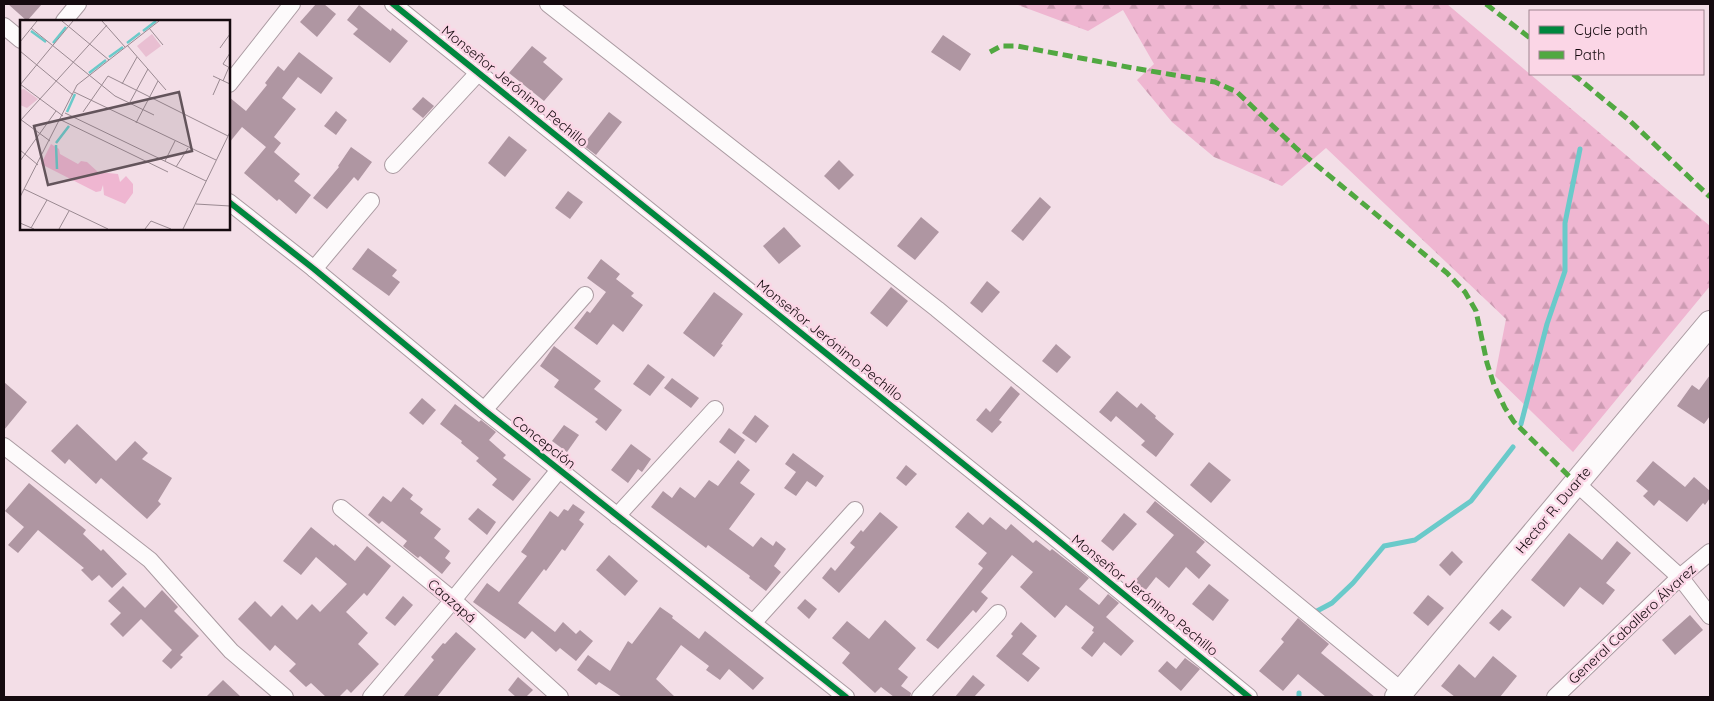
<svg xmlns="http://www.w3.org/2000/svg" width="1714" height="701" font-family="Quicksand,sans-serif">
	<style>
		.forest { fill: url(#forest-firs) }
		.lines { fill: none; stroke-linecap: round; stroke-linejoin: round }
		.stream { stroke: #6acaca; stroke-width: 5 }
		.building { fill: #af96a2 }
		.street-casing { stroke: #aa9aa1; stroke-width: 18 }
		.secondary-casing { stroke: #aa9aa1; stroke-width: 26 }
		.street { stroke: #fdfafb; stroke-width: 16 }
		.secondary { stroke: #fdfafb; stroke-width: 24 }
		.quiet { stroke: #51a841; stroke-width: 5; stroke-dasharray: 10 5; stroke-linecap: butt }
		.cycleway-casing { stroke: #fbd6e6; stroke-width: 9 }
		.cycleway { stroke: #00873e; stroke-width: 6 }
		.labels { text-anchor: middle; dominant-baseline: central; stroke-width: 5; stroke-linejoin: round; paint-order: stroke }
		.street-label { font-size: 14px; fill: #150a0f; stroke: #fbd6e6 }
		.inset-river { fill: none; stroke: #6acaca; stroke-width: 2.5 }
		.inset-road { fill: none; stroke: #9a8991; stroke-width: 1 }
		.view { fill: #63545b; fill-opacity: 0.15; stroke: #63545b; stroke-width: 2.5 }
		.inset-edge { fill: none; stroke: #150a0f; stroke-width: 2.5 }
	</style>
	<defs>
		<pattern id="forest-firs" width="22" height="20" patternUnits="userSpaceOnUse" patternTransform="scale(1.25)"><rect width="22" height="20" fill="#efb6d1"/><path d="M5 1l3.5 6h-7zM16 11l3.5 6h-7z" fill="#cc9bb2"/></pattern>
	</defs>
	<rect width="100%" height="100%" fill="#f3dee7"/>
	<path class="forest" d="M1015 4H1447L1710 226V286L1573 452 1495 376 1506 319 1326 148 1282 186 1214 157 1172 122 1137 80 1154 64 1123 10 1088 31Z"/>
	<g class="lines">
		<g class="stream">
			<path d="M1521 424 1547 324 1565 271V223L1580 149"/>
			<path d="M1317 611 1332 603 1353 583 1384 546 1415 540 1471 501 1513 447"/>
			<path d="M1299 697V693"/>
		</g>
	</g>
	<g class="building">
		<path d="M8 4H42L27 21Z"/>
		<path d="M316 4H324L336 14 317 37 300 22Z"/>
		<path d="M359 5 391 31 392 28 408 41 390 63 353 34 358 29 347 20Z"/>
		<path d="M943 35 971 54 960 71 931 52Z"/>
		<path d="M532 46 547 58 543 62 563 79 544 101 509 73Z"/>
		<path d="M299 52 333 78 321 94 298 77 282 98 296 109 274 137 281 143 274 152 300 174 294 181 311 195 296 214 279 199 277 201 244 173 266 147 242 127 229 143V97L246 111 267 85 265 83 278 66 284 71Z"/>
		<path d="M423 97 434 106 423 118 412 109Z"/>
		<path d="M336 111 347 120 336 135 324 126Z"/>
		<path d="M609 112 622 122 596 155 583 145Z"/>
		<path d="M509 136 527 150 505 177 488 163Z"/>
		<path d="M351 147 372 162 358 181 354 177 327 209 313 198 339 167 338 166Z"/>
		<path d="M839 160 854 175 839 190 824 176Z"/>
		<path d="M568 191 583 202 570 219 555 208Z"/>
		<path d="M1040 197 1051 207 1023 241 1011 231Z"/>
		<path d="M921 217 939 232 915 260 897 246Z"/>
		<path d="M784 227 801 246 779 264 763 246Z"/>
		<path d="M368 248 397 270 392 276 400 282 389 296 352 269Z"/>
		<path d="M601 259 620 274 616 279 634 293 631 296 643 305 623 332 613 324 597 345 574 328 587 311 590 313 606 292 587 278Z"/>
		<path d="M987 281 1000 292 982 313 970 303Z"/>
		<path d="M891 287 908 301 887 327 870 313Z"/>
		<path d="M714 292 743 314 721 344 723 345 714 357 683 333Z"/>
		<path d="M1056 344 1071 357 1057 373 1042 361Z"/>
		<path d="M554 346 601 381 594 389 622 410 606 431 595 422 598 419 554 387 559 380 540 366Z"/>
		<path d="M648 364 665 377 650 396 633 384Z"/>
		<path d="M1710 375V416L1704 424 1677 406 1692 385 1699 390Z"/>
		<path d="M672 378 699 398 691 408 664 388Z"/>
		<path d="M4 382 27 402 4 430Z"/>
		<path d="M1011 386 1020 394 999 420 1002 422 992 433 976 420 986 408 990 412Z"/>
		<path d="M1117 391 1137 408 1141 403 1156 416 1155 418 1174 434 1156 457 1141 445 1145 441 1116 416 1111 422 1099 412Z"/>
		<path d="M422 398 436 410 423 425 409 413Z"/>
		<path d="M455 404 479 422 481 420 496 432 489 440 506 455 503 458 531 479 513 501 492 485 497 479 476 461 479 458 461 443 462 441 440 424Z"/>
		<path d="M755 415 769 426 756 443 742 433Z"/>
		<path d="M77 424 116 461 135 441 148 453 142 459 172 478 158 501 161 504 147 519 101 478 96 484 69 459 65 464 51 451Z"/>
		<path d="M564 425 579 435 567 452 552 441Z"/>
		<path d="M729 428 745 440 735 454 719 442Z"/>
		<path d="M631 444 651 459 642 472 638 469 628 483 611 470Z"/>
		<path d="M793 453 824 476 816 487 807 481 796 496 784 488 796 472 785 464Z"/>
		<path d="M738 460 750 470 740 483 755 494 729 529 753 547 761 537 773 546 776 541 786 549 774 566 781 572 766 591 749 578 750 576 708 545 706 548 651 507 663 491 672 498 680 487 695 498 709 480 718 486Z"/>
		<path d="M1653 461 1685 487 1694 477 1710 491V498L1705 505 1703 503 1687 522 1659 500 1654 506 1643 496 1648 491 1636 481Z"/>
		<path d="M1209 462 1231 480 1211 503 1190 485Z"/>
		<path d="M906 465 917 474 906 486 896 478Z"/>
		<path d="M29 483 86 530 83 534 101 551 103 549 127 574 112 588 99 575 92 581 81 570 84 568 38 530 18 553 8 545 24 527 5 511Z"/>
		<path d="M403 487 413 495 410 499 423 509 420 513 441 529 434 538 450 551 445 558 451 563 442 574 420 556 418 558 403 546 407 541 382 521 379 524 368 515 383 496 391 502Z"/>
		<path d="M1155 501 1205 542 1196 552 1211 565 1199 579 1186 567 1169 588 1156 577 1145 591 1134 582 1174 535 1146 512Z"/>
		<path d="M573 504 585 512 579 520 584 524 565 551 562 549 546 571 544 569 518 603 555 632 563 622 576 634 580 630 593 641 576 661 560 648 556 652 532 631 525 639 473 602 487 583 499 592 527 556 521 552 550 511 558 517 564 509 568 511Z"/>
		<path d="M478 508 496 522 487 535 468 519Z"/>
		<path d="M880 512 898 527 839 593 822 578 831 567 835 571 855 547 850 543 861 530 863 532Z"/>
		<path d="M968 512 983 525 990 517 1006 530 1011 524 1033 543 1036 540 1050 551 1052 549 1089 578 1079 589 1099 605 1108 594 1119 603 1106 617 1134 641 1121 656 1104 642 1092 657 1081 648 1094 632 1092 631 1094 627 1066 605 1055 618 1038 603 1020 587 1033 572 1012 555 981 592 988 598 976 613 973 610 938 649 926 640 983 568 978 564 987 553 955 527Z"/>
		<path d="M1124 513 1137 524 1113 551 1101 541Z"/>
		<path d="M311 527 334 546 335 544 355 561 367 546 391 566 367 596 364 593 346 612 368 633 358 644 379 664 351 693 347 689 339 697H326L311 683 306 687 289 671 296 664 275 645 270 651 238 619 255 601 271 617 282 605 297 620 312 604 320 612 347 584 316 557 301 575 283 561Z"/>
		<path d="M1569 533 1602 560 1617 541 1631 553 1606 583 1615 590 1603 605 1580 587 1564 607 1531 580Z"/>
		<path d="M1452 551 1463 562 1450 576 1439 565Z"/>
		<path d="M609 555 638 581 625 596 596 570Z"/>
		<path d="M1209 584 1229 600 1213 621 1192 604Z"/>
		<path d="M123 586 145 608 162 590 178 607 174 611 199 636 180 655 183 657 171 669 162 661 172 650 141 619 123 637 110 624 121 613 108 601Z"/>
		<path d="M1428 595 1444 608 1428 626 1413 613Z"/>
		<path d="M403 596 413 605 395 626 385 618Z"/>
		<path d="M805 599 817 609 809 619 797 608Z"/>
		<path d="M660 607 673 616 672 618 699 639 705 631 764 678 753 690 729 669 720 680 706 670 709 666 681 645 656 679 675 697H622L599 682 596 685 577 670 588 655 610 671 628 641 632 644Z"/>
		<path d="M1502 609 1512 617 1499 631 1489 623Z"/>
		<path d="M1690 615 1703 630 1675 655 1662 640Z"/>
		<path d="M1298 618 1329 644 1321 653 1375 697H1326L1298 674 1283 691 1259 671 1284 642 1281 639Z"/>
		<path d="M885 620 916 648 898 669 908 677 901 686 911 693 910 697H894L881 687 875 693 842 663 850 653 832 638 847 621 869 639Z"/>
		<path d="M1021 622 1037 636 1022 654 1040 668 1028 682 996 656 1013 636 1011 634Z"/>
		<path d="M456 632 476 649 461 667 437 697H403L434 660 431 657 443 643 445 644Z"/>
		<path d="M1493 656 1517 676 1500 697H1455L1441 686 1459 664 1475 678Z"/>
		<path d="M1185 658 1200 669 1181 691 1158 671 1167 661 1176 669Z"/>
		<path d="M973 675 985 685 974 697H955Z"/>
		<path d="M518 677 533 690 526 697H516L508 690Z"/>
		<path d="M223 680 241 697H206Z"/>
	</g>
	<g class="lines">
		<g class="street-casing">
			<g id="street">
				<path d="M393 4 1049 533 1249 697"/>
				<path d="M548 4 937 309 1402 691"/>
				<path d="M64 21 78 4"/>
				<path d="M4 26 21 40"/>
				<path d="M229 84 292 4"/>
				<path d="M393 165 478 73"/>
				<path d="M229 202 314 269 484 410 846 697"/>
				<path d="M314 269 371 201"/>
				<path d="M484 410 585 295"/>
				<path d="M4 446 150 560 231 651 285 697"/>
				<path d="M1576 483 1680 577 1710 616"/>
				<path d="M341 508 453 600 560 697"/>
				<path d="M617 516 715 409"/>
				<path d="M753 623 855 510"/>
				<path d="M371 697 453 600 559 470"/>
				<path d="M920 697 998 613"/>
				<path d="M1555 697 1680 577 1710 552"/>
			</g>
		</g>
		<g class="secondary-casing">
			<path id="secondary" d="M1397 697 1710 323"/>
		</g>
		<use href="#street" class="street"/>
		<use href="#secondary" class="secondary"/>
		<g class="quiet">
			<path d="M1486 4 1530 38"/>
			<path d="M990 52 1001 46H1017L1133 68 1215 82 1237 92 1297 149 1447 273 1465 292 1476 311 1487 363 1494 385 1505 408 1514 422 1576 483"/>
			<path d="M1573 74 1630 121 1710 197"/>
		</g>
		<g class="cycleway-casing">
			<g id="cycleway">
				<path d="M393 4 1049 533 1249 697"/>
				<path d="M229 202 314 269 484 410 846 697"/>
			</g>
		</g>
		<use href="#cycleway" class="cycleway"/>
	</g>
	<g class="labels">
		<g class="street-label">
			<text transform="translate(515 86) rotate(39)">Monseñor Jerónimo Pechillo</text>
			<text transform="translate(830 340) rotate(39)">Monseñor Jerónimo Pechillo</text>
			<text transform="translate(544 442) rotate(38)">Concepción</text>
			<text transform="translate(1553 510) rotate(-50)">Hector R. Duarte</text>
			<text transform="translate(1145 595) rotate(39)">Monseñor Jerónimo Pechillo</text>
			<text transform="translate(452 601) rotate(41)">Caazapá</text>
			<text transform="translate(1632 624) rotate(-43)">General Caballero Álvarez</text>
		</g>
	</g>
	<g transform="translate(20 20)">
		<rect width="210" height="210" fill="#f3dee7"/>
		<path d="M4 69 18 79 7 88 0 85V70Z" fill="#e9bfd2"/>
		<path d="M31 124 39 129 40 134 58 144 61 141 67 142 78 152 98 154 100 162 106 156 113 164V173L105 184 84 175 83 165 81 171 76 172 21 144Z" fill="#efb6d1"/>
		<path d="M132 14 141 26 126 37 117 26Z" fill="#e9bfd2"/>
		<path class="inset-river" d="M11 11 26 22M123 11 136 1M33 23 46 7M107 23 120 13M89 37 103 27M69 53 86 40M47 92 55 74M36 123 49 106M36 125 37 149"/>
		<path class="inset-road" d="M42 1 89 40M82 1 105 27M11 8 95 76 134 95M129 8 143 25M0 22 17 1M107 25 146 70M200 28 210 14M0 31 53 75M210 33 203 44 210 48M193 56 210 64M203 61 209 47M0 64 43 96M102 64 117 37M0 65 53 1M54 72 196 140M193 75 200 59M110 82 128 49M63 92 88 56 208 116M45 93 186 161M0 99 30 121M41 100 148 152M0 101 87 5M116 103 138 61M0 130 18 145M0 141 36 91M145 141 155 121M156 147 168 128M4 169 88 209M0 177 57 65 139 1M176 184 210 186M0 203 14 209M11 208 27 180M39 209 49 191M125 209 131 201 151 209M163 209 210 112"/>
		<path class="view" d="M159 72 172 131 28 165 14 106Z"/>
		<rect width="210" height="210" class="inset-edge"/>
	</g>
	<rect width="1714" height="701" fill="none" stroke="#150a0f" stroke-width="10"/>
	<rect x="1529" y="10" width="175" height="65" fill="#fbd6e6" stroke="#9f8490"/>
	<rect x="1539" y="26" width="25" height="8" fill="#00873e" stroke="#9f8490"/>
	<text x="1574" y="35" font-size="15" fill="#150a0f">Cycle path</text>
	<rect x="1539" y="51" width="25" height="8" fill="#51a841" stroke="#9f8490"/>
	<text x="1574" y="60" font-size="15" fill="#150a0f">Path</text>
</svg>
